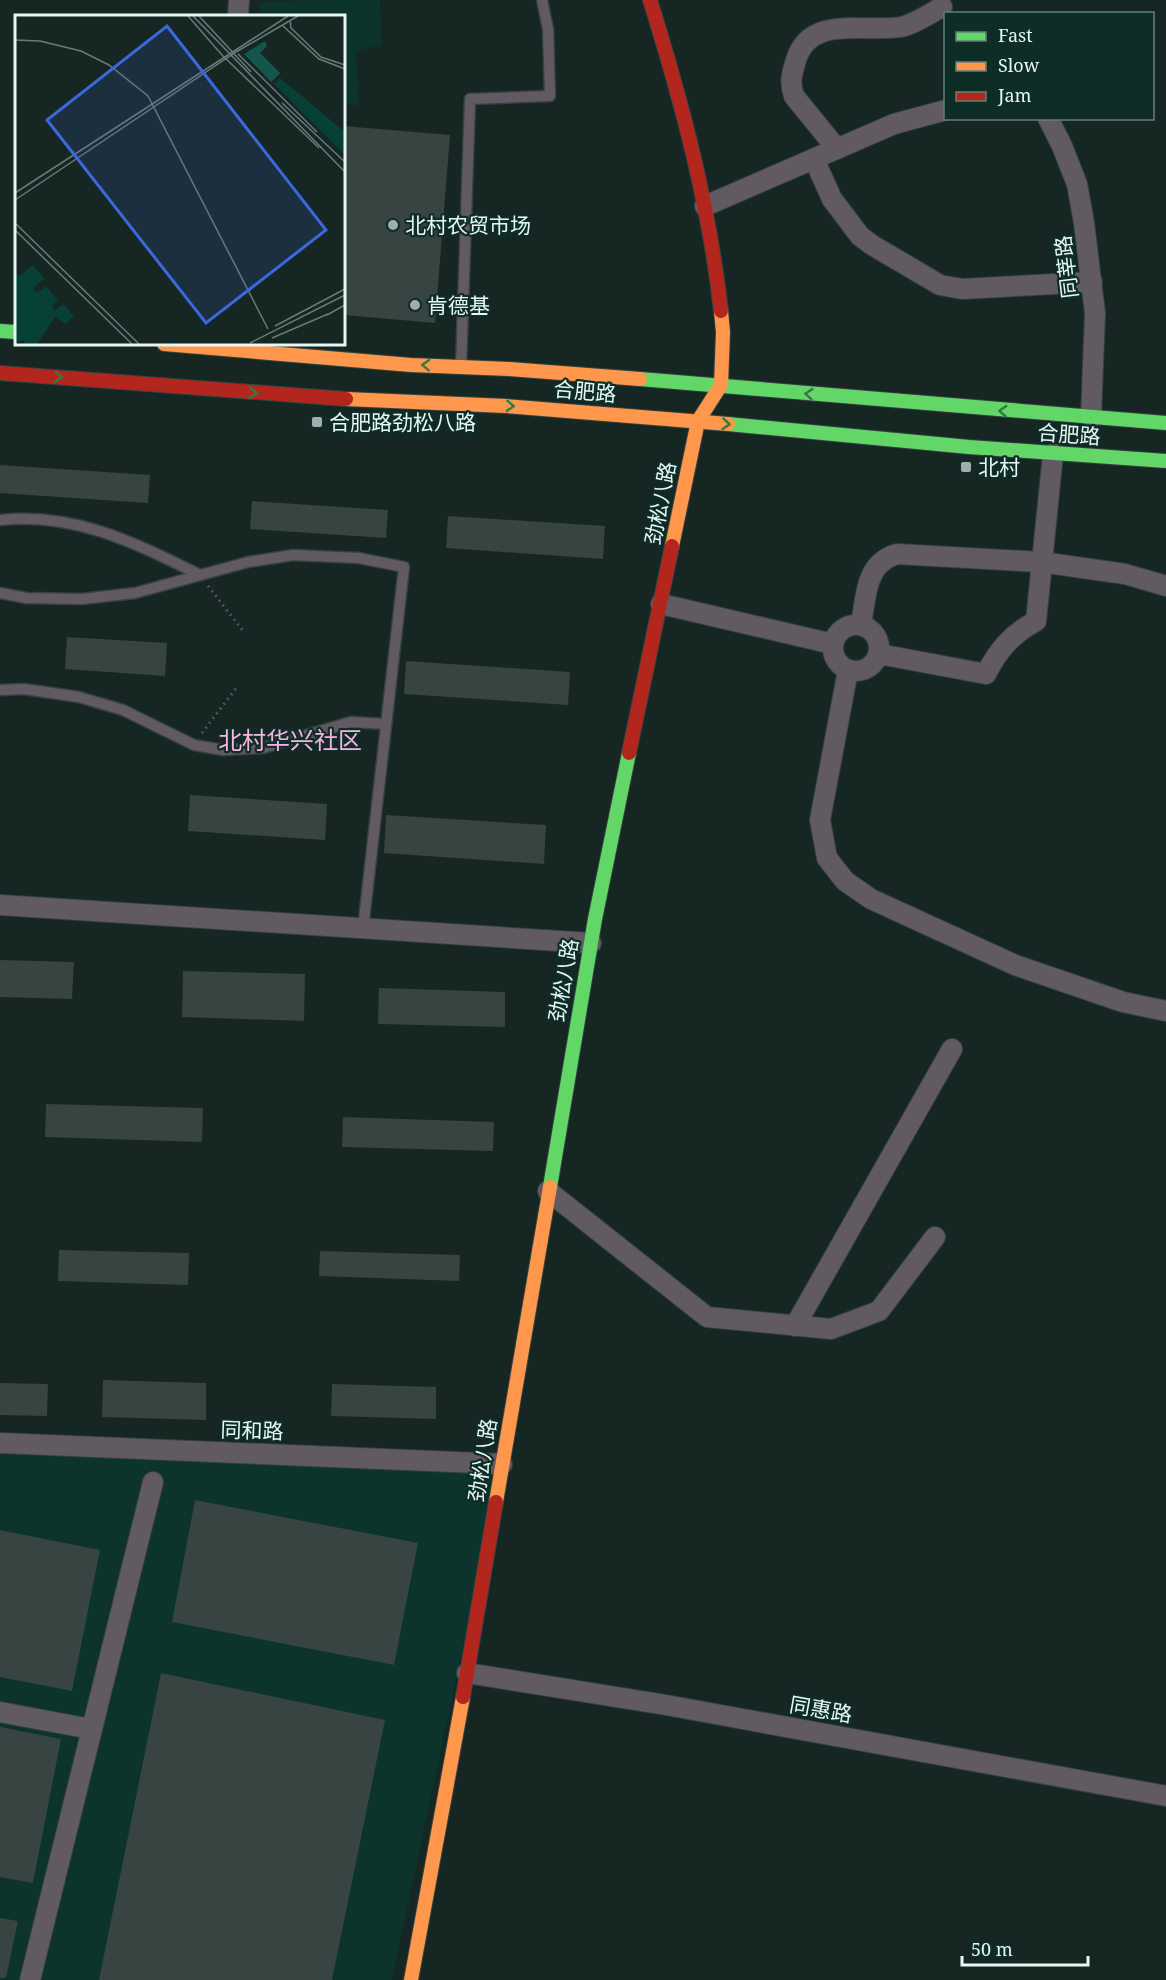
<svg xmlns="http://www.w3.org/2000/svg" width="1166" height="1980" font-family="'Noto Serif','Noto Sans SC',serif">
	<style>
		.built { fill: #0c332c }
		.building { fill: #374441 }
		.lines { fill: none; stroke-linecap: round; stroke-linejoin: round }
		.lane-casing { stroke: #35423f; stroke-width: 13 }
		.street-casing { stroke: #35423f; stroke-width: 22 }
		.fast-casing { stroke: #35423f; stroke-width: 16 }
		.slow-casing { stroke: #35423f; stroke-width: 16 }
		.jam-casing { stroke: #35423f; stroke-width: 16 }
		.path { stroke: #5d5c60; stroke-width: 3; stroke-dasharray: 1.5 4.5; stroke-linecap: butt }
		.lane { stroke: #625a63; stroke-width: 10 }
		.street { stroke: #625a63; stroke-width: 20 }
		.fast { stroke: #63d668; stroke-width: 14 }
		.slow { stroke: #ff974d; stroke-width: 14 }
		.jam { stroke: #b3261e; stroke-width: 14 }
		.oneway { stroke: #357944 }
		.poi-dot { fill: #9eaeab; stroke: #0f2d27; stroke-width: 2 }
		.labels { text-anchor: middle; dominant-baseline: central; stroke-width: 4.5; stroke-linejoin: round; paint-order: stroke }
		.poi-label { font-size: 21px; fill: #e7f8f4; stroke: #0f2d27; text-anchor: start }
		.street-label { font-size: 21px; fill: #e7f8f4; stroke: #0f2d27 }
		.quarter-label { font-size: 24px; fill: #f5b2e3; stroke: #0f2d27 }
		.inset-road { fill: none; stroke: #6a7a77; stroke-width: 1.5 }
		.view { fill: #3b68dc; fill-opacity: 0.15; stroke: #3b68dc; stroke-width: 3 }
		.inset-edge { fill: none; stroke: #e7f8f4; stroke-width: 3 }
	</style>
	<rect width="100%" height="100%" fill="#162623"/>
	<g class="built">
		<path d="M309 0H380L382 45 356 51 359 105H344V16H260V2Z"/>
		<path d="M0 1444 502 1464 392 1980H0Z"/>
	</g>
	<g class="building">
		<path d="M344 126 450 135 435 323 344 315Z"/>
		<path d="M0 465 150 475 148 503 0 493Z"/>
		<path d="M252 501 388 510 386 538 250 529Z"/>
		<path d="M448 516 605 526 603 559 446 548Z"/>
		<path d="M67 637 167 643 165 676 65 669Z"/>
		<path d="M406 661 570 672 568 705 404 694Z"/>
		<path d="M190 795 327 804 325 840 188 831Z"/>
		<path d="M386 815 546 825 544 864 384 853Z"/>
		<path d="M0 960 74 962 72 999 0 997Z"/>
		<path d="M183 971 305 974 304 1021 182 1017Z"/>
		<path d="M379 988 505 992V1027L378 1024Z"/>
		<path d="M46 1104 203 1108 202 1142 45 1137Z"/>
		<path d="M343 1117 494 1122 493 1151 342 1147Z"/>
		<path d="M59 1250 189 1253 188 1285 58 1281Z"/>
		<path d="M320 1251 460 1255 459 1281 319 1276Z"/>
		<path d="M103 1380 206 1383V1420L102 1417Z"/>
		<path d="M0 1383 48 1384 47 1416 0 1415Z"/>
		<path d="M332 1384 436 1387V1419L331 1416Z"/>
		<path d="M195 1500 418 1543 394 1665 172 1622Z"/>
		<path d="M0 1530 100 1550 72 1691 0 1677Z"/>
		<path d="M161 1673 385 1720 332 1980H99Z"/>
		<path d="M0 1727 61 1739 33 1883 0 1877Z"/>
		<path d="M0 1918 18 1921 6 1978H0Z"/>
	</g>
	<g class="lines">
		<g class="lane-casing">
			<g id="lane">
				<path d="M461 367 470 99 550 96 548 29 542 0"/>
				<path d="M0 520C75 512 135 543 200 575"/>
				<path d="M0 593 26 598 82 599 135 593 248 562 293 555 359 558 404 567 363 929"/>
				<path d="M0 690 24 689 79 697 123 710 194 745 223 750 263 748 351 722 386 724"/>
			</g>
		</g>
		<g class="street-casing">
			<g id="street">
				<path d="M238 16 239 0"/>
				<path d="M1048 118 1062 146 1077 184 1084 223 1095 313 1091 417"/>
				<path d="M837 149 794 96C789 82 792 74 796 60 810 14 864 33 901 27 915 24 929 14 942 7"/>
				<path d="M814 159 832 199 860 236 872 245 940 285 962 289 1092 282"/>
				<path d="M705 206 894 124 946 110"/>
				<path d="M661 604 833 644"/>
				<circle cx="856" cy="648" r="23"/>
				<path d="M861 625C866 597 865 563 897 554L1041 562 1125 574 1166 586"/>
				<path d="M879 654 986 674C998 650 1012 634 1036 621L1053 454"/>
				<path d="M848 670 820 820 827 858 845 881 871 899 1015 965 1123 1002 1166 1011"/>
				<path d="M0 905 591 943"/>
				<path d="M548 1191 707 1317 831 1329 879 1311 935 1237"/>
				<path d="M795 1326 952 1049"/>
				<path d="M0 1443 502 1464"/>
				<path d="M467 1673 666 1705 1166 1796"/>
				<path d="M0 1712 91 1729"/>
				<path d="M30 1980 153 1482"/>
			</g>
		</g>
		<g class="fast-casing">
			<g id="fast">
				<path d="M0 331 16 332"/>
				<path d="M640 379 1166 423"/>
				<path d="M728 424 969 447 1166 461"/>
				<path d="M550 1187 595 919 629 753"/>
			</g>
		</g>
		<g class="slow-casing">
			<g id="slow">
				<path d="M164 344 411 365 509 369 640 379"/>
				<path d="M346 399 506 406 728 424"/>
				<path d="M672 546 698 421 721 385 723 332 721 311"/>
				<path d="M496 1502 550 1187"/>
				<path d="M411 1980 463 1697"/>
			</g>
		</g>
		<g class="jam-casing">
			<g id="jam">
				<path d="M650 0C682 103 709 204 721 311"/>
				<path d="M0 373 346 399"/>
				<path d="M629 753 672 546"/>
				<path d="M463 1697 496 1502"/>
			</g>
		</g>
		<g class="path">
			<path d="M208 586 244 632"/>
			<path d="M202 733 237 687"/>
		</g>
		<use href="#lane" class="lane"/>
		<use href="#street" class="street"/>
		<use href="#fast" class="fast"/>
		<use href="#slow" class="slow"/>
		<use href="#jam" class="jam"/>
	</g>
	<defs><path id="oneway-chevron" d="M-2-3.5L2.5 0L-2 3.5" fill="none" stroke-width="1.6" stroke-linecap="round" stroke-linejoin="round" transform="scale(1.5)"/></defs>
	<g class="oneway">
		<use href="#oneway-chevron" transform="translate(426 365) rotate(-177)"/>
		<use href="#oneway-chevron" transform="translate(58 377) rotate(5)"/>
		<use href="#oneway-chevron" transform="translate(253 393) rotate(4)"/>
		<use href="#oneway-chevron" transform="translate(809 394) rotate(-175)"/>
		<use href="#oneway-chevron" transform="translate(510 406) rotate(4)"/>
		<use href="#oneway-chevron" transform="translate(1003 411) rotate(-176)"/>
		<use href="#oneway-chevron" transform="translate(726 424) rotate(5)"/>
	</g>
	<g class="poi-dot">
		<circle cx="393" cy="225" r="6"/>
		<circle cx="415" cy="305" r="6"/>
		<rect x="311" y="416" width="12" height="12" rx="3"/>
		<rect x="960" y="461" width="12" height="12" rx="3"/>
	</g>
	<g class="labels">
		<g class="poi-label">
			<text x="405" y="225">北村农贸市场</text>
			<text x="427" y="305">肯德基</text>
			<text x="329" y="422">合肥路劲松八路</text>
			<text x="978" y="467">北村</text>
		</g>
		<g class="street-label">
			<text transform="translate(1066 267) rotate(-97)">同莘路</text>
			<text transform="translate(585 391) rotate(5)">合肥路</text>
			<text transform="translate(1069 434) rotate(4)">合肥路</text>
			<text transform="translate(660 503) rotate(-79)">劲松八路</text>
			<text transform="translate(563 980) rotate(-80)">劲松八路</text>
			<text transform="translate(252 1430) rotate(2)">同和路</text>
			<text transform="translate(482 1460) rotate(-81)">劲松八路</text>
			<text transform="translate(821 1709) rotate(10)">同惠路</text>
		</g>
		<g class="quarter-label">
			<text x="290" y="739">北村华兴社区</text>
		</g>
	</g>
	<g transform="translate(15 15)">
		<rect width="330" height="330" fill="#162623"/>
		<path d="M265 63 330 117V140L259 69ZM18 250 30 264 18 273 22 278 31 271 43 286 37 291 40 295 48 289 59 301 50 309 40 302 22 329H11L8 325 0 329V256L4 261Z" fill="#064037"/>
		<path d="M250 26 252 31 245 38 265 58 256 67 229 39Z" fill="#13564b"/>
		<path class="inset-road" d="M173 1 207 40 304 133M178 1 330 157M184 1 236 57M275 5 276 13 306 42 330 50M267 10 304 44 330 54M0 25 25 26 66 36 94 50 133 81 253 314M223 39 302 117M267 88 330 147M0 178 273 1M0 185 221 37 283 1M0 208 124 329M0 215 117 329M312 300 330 290M260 311 330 274M257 323 313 299M235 328 330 280"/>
		<path class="view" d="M152 11 311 215 191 308 32 105Z"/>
		<rect width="330" height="330" class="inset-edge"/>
	</g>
	<rect x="944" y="12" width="210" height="108" fill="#0f2d27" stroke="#657e79" stroke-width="1.5"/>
	<rect x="956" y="32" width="30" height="9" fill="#63d668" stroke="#657e79" stroke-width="1.5"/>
	<text x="998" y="42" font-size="18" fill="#e7f8f4">Fast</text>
	<rect x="956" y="62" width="30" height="9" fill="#ff974d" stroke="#657e79" stroke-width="1.5"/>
	<text x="998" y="72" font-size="18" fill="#e7f8f4">Slow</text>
	<rect x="956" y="92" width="30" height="9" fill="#b3261e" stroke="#657e79" stroke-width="1.5"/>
	<text x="998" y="102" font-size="18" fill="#e7f8f4">Jam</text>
	<path d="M962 1956v9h126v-9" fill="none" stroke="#e7f8f4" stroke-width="3"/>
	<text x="971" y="1956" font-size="18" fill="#e7f8f4" stroke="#0f2d27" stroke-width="4.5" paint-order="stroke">50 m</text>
</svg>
